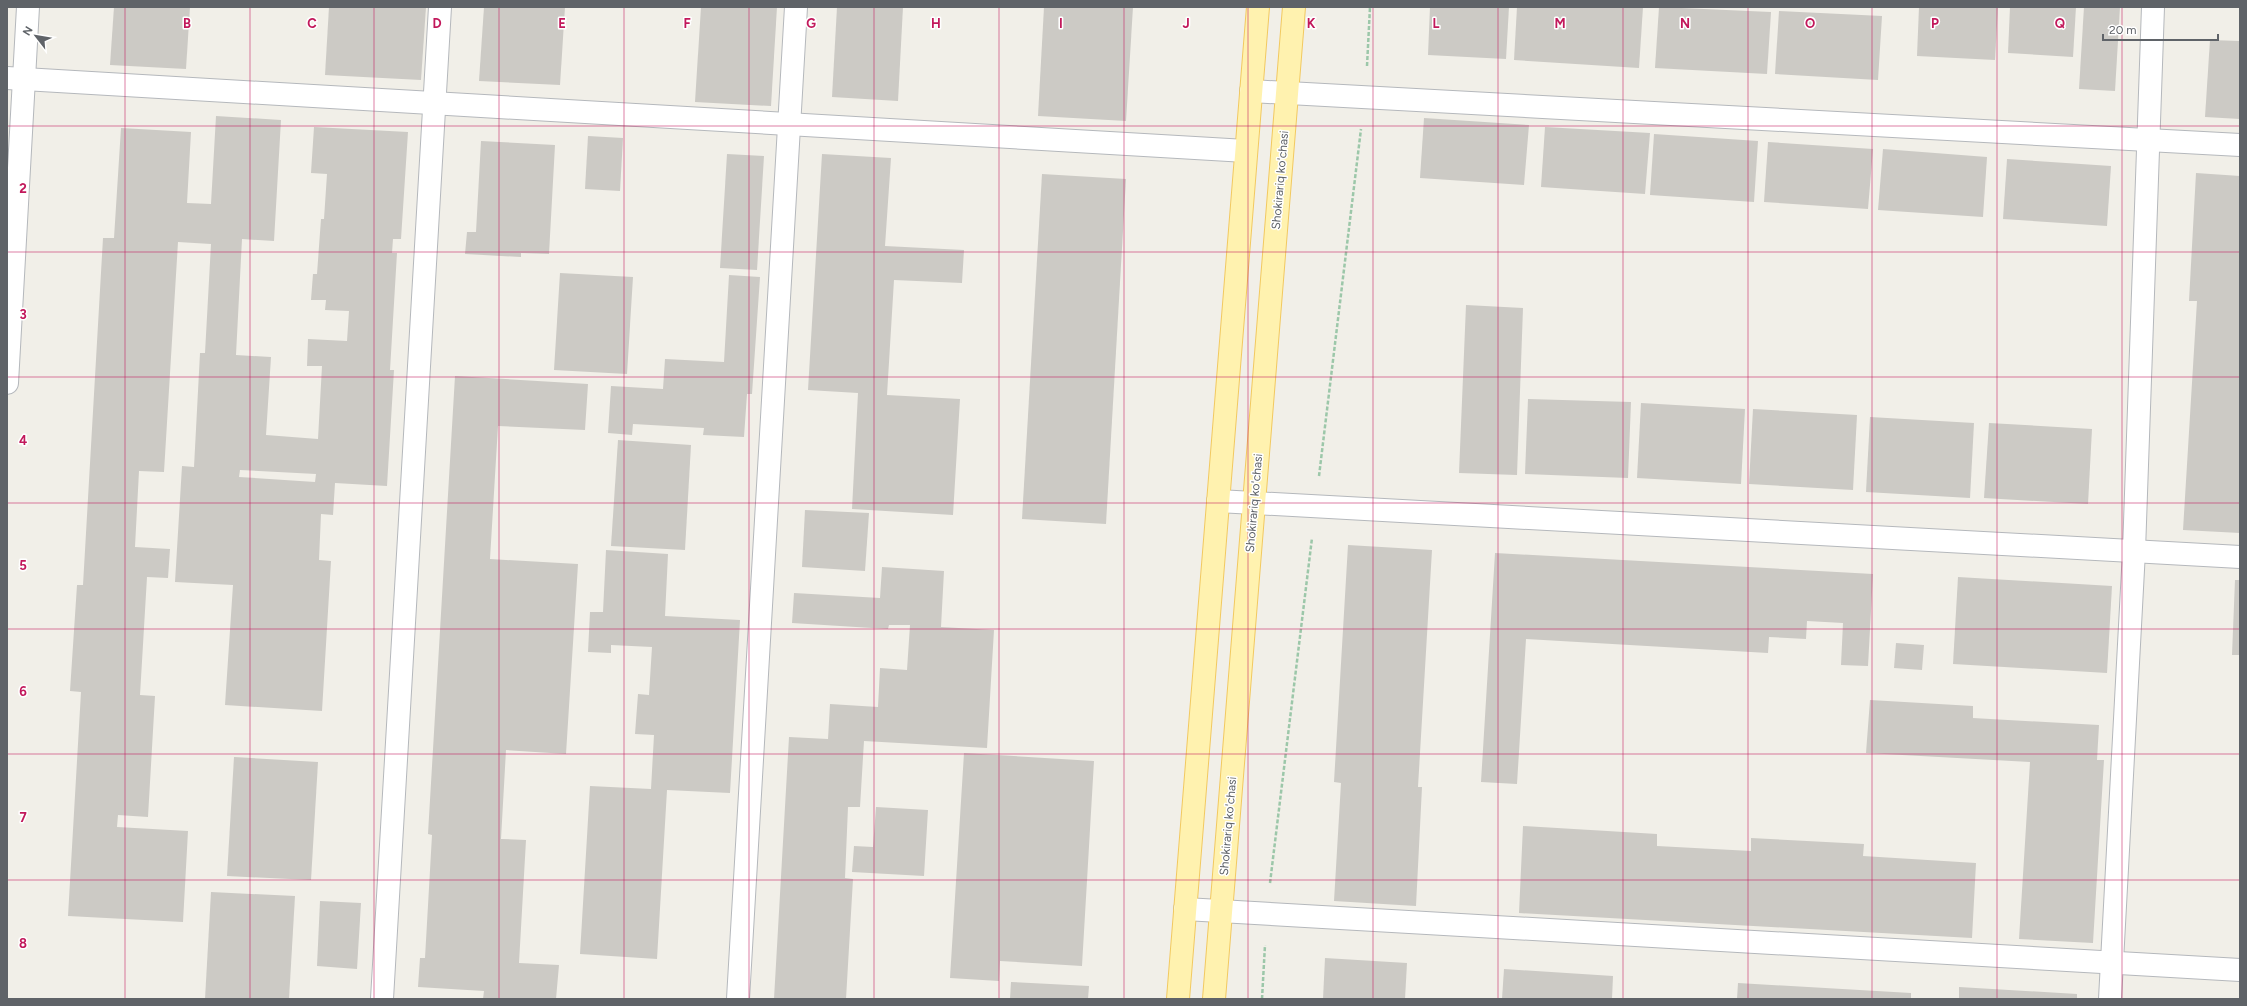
<svg xmlns="http://www.w3.org/2000/svg" width="2247" height="1006" font-family="Figtree,sans-serif">
	<style>
		.building { fill: #cccac5; fill-rule: evenodd }
		.lines { fill: none; stroke-linecap: round; stroke-linejoin: round }
		.minor-casing { stroke: #b5b8bc; stroke-width: 24 }
		.major-casing { stroke: #f2c960; stroke-width: 24 }
		.path { stroke: #9cc7a9; stroke-width: 2.5; stroke-dasharray: 4 2; stroke-linecap: butt }
		.minor { stroke: #fff; stroke-width: 22 }
		.major { stroke: #fff2af; stroke-width: 22 }
		.grid { fill: none; stroke: #c2185b; stroke-width: 1; stroke-opacity: 0.55 }
		.labels { text-anchor: middle; dominant-baseline: central; stroke-width: 3; stroke-linejoin: round; paint-order: stroke }
		.street-label { font-size: 12px; fill: #5f6368; stroke: #fff }
		.grid-label { font-size: 13px; text-anchor: middle; font-weight: bold; fill: #c2185b; stroke: #fff; stroke-width: 3; stroke-linejoin: round; paint-order: stroke }
	</style>
	<rect width="100%" height="100%" fill="#f1efe8"/>
	<g class="building">
		<path d="M114 7H190L186 69 110 65Z"/>
		<path d="M329 7H426L421 80 325 75Z"/>
		<path d="M484 7H565L560 85 479 81Z"/>
		<path d="M701 7H777L771 106 695 102Z"/>
		<path d="M837 7H903L898 101 832 97Z"/>
		<path d="M1044 7H1133L1126 121 1038 116Z"/>
		<path d="M1430 7H1509L1506 59 1428 55Z"/>
		<path d="M1517 7H1643L1639 68 1514 60Z"/>
		<path d="M1659 7 1771 12 1767 74 1655 68Z"/>
		<path d="M1919 7H1998L1995 60 1917 56Z"/>
		<path d="M2010 7H2076L2073 57 2008 53Z"/>
		<path d="M2084 7H2120L2115 91 2079 89Z"/>
		<path d="M1779 11 1882 16 1878 80 1775 74Z"/>
		<path d="M2210 40 2240 41V119L2205 117Z"/>
		<path d="M216 116 281 120 274 241 242 239 236 355 271 357 266 435 318 439 322 366H307L308 339 347 341 349 311 325 310 326 300H311L313 274H317L321 219H324L327 174 311 173 314 127 408 132 401 239H393L392 253H397L390 370H394L387 486 335 483 333 515 321 514 319 560 331 561 322 711 225 705 233 585 175 582 182 466 194 467 200 353H205L211 244 178 242 164 472 139 471 135 547 170 549 168 578 147 577 140 695 155 696 148 817 118 815 117 827 188 831 183 922 68 916 81 692 70 691 77 585H83L103 238H114L121 128 191 132 187 203 211 204ZM240 470 316 474 315 482 239 477Z"/>
		<path d="M1424 118 1529 125 1524 185 1420 178Z"/>
		<path d="M1545 127 1650 133 1645 194 1541 187Z"/>
		<path d="M1654 134 1758 141 1754 202 1650 195Z"/>
		<path d="M588 136 623 138 620 191 585 189Z"/>
		<path d="M481 141 555 145 549 254 521 253V257L465 254 467 232H476Z"/>
		<path d="M1768 142 1873 149 1868 209 1764 202Z"/>
		<path d="M1883 149 1987 157 1983 217 1878 210Z"/>
		<path d="M727 154 764 156 757 270 720 268Z"/>
		<path d="M822 154 891 158 885 246 964 250 962 283 894 280 887 395 960 399 953 515 852 509 858 393 808 390Z"/>
		<path d="M2007 159 2111 166 2107 226 2003 219Z"/>
		<path d="M2196 173 2240 176V533L2183 530 2197 301H2189Z"/>
		<path d="M1042 174 1126 179 1106 524 1022 519Z"/>
		<path d="M560 273 633 277 627 374 554 370Z"/>
		<path d="M729 275 760 277 752 394H747L744 437 703 435 704 428 633 424 632 435 608 433 611 386 663 389 665 359 724 362Z"/>
		<path d="M1466 305 1523 308 1517 475 1459 473Z"/>
		<path d="M455 376 588 384 585 430 498 426 490 559 578 564 566 754 506 750 501 839 526 840 519 963 559 965 556 999H483L484 991 418 987 420 958H425L432 835 428 834Z"/>
		<path d="M1528 399 1631 402 1628 478 1525 474Z"/>
		<path d="M1641 403 1745 409 1741 484 1637 478Z"/>
		<path d="M1753 409 1857 415 1853 490 1749 484Z"/>
		<path d="M1870 417 1974 423 1970 498 1866 492Z"/>
		<path d="M1989 423 2092 429 2088 504 1984 498Z"/>
		<path d="M618 440 691 445 685 550 611 546Z"/>
		<path d="M805 510 869 513 865 571 802 567Z"/>
		<path d="M1348 545 1432 550 1418 787H1422L1416 906 1334 901 1341 783 1334 782Z"/>
		<path d="M606 550 668 554 665 616 740 620 730 793 667 790 657 959 580 954 590 786 651 789 654 735 635 734 638 694 649 695 652 647 611 645V653L588 652 590 612H603Z"/>
		<path d="M1495 553 1873 574 1868 666 1841 665 1843 623 1807 621 1806 639 1769 637 1768 653 1526 639 1517 784 1481 782Z"/>
		<path d="M882 567 944 571 941 627 994 630 987 748 864 741 860 807H848L845 878 853 879 846 999H774L789 737 828 739 830 704 878 707 880 668 907 670 910 625H889L888 629 792 623 794 593 880 598Z"/>
		<path d="M1958 577 2112 586 2107 673 1953 664Z"/>
		<path d="M2235 580H2240V655H2232Z"/>
		<path d="M1896 643 1924 645 1922 670 1894 668Z"/>
		<path d="M1870 700 1973 706V718L2099 725 2097 760H2104L2093 943 2019 939 2030 762 1866 753Z"/>
		<path d="M964 753 1094 761 1082 966 1000 961 999 981 950 978Z"/>
		<path d="M234 757 318 762 311 880 227 876Z"/>
		<path d="M876 807 928 810 924 876 852 872 854 846 873 847Z"/>
		<path d="M1523 826 1657 834V846L1751 851V838L1864 844 1863 856 1976 863 1972 938 1519 913Z"/>
		<path d="M211 892 295 896 289 999H205Z"/>
		<path d="M320 901 361 903 357 969 317 966Z"/>
		<path d="M1325 958 1407 963 1405 999H1323Z"/>
		<path d="M1504 969 1613 976 1612 999H1502Z"/>
		<path d="M1011 982 1089 986 1088 999H1010Z"/>
		<path d="M1738 983 1911 993V999H1737Z"/>
		<path d="M1959 987 2077 994V999H1959Z"/>
	</g>
	<g class="lines">
		<g class="minor-casing">
			<g id="minor">
				<path d="M7 78 1246 151"/>
				<path d="M1251 91 2240 145"/>
				<path d="M7 383 28 7"/>
				<path d="M1218 501 2240 557"/>
				<path d="M1185 909 2240 970"/>
				<path d="M382 999 440 7"/>
				<path d="M738 999 796 7"/>
				<path d="M2110 999 2134 551 2153 7"/>
			</g>
		</g>
		<g class="major-casing">
			<g id="major">
				<path d="M1178 999 1258 7"/>
				<path d="M1214 999 1294 7"/>
			</g>
		</g>
		<g class="path">
			<path d="M1367 66 1370 7"/>
			<path d="M1319 476 1361 129"/>
			<path d="M1270 883 1312 538"/>
			<path d="M1262 999 1265 945"/>
		</g>
		<use href="#minor" class="minor"/>
		<use href="#major" class="major"/>
	</g>
	<path class="grid" d="M125 7V999M250 7V999M374 7V999M499 7V999M624 7V999M749 7V999M874 7V999M999 7V999M1124 7V999M1248 7V999M1373 7V999M1498 7V999M1623 7V999M1748 7V999M1872 7V999M1997 7V999M2122 7V999M7 126H2240M7 252H2240M7 377H2240M7 503H2240M7 629H2240M7 754H2240M7 880H2240"/>
	<g class="labels">
		<g class="street-label">
			<text transform="translate(1280 180) rotate(-85)">Shokirariq ko'chasi</text>
			<text transform="translate(1254 503) rotate(-85)">Shokirariq ko'chasi</text>
			<text transform="translate(1228 826) rotate(-85)">Shokirariq ko'chasi</text>
		</g>
	</g>
	<g class="grid-label">
		<text x="187" y="28">B</text>
		<text x="312" y="28">C</text>
		<text x="437" y="28">D</text>
		<text x="562" y="28">E</text>
		<text x="687" y="28">F</text>
		<text x="811" y="28">G</text>
		<text x="936" y="28">H</text>
		<text x="1061" y="28">I</text>
		<text x="1186" y="28">J</text>
		<text x="1311" y="28">K</text>
		<text x="1436" y="28">L</text>
		<text x="1560" y="28">M</text>
		<text x="1685" y="28">N</text>
		<text x="1810" y="28">O</text>
		<text x="1935" y="28">P</text>
		<text x="2060" y="28">Q</text>
		<text x="23" y="193">2</text>
		<text x="23" y="319">3</text>
		<text x="23" y="445">4</text>
		<text x="23" y="570">5</text>
		<text x="23" y="696">6</text>
		<text x="23" y="822">7</text>
		<text x="23" y="948">8</text>
	</g>
	<rect width="2247" height="1006" fill="none" stroke="#5f6368" stroke-width="16"/>
	<g transform="translate(36 36) rotate(301)" stroke="#ffffff" stroke-width="3" paint-order="stroke">
	<path d="M0-3L7 15L0 10L-7 15Z" fill="#5f6368"/>
	<text y="-6" font-size="11" font-weight="bold" text-anchor="middle" fill="#5f6368">N</text>
	</g>
	<path d="M2103 34v6h115v-6" fill="none" stroke="#5f6368" stroke-width="2"/>
	<text x="2109" y="34" font-size="12" fill="#5f6368" stroke="#ffffff" stroke-width="3" paint-order="stroke">20 m</text>
</svg>
